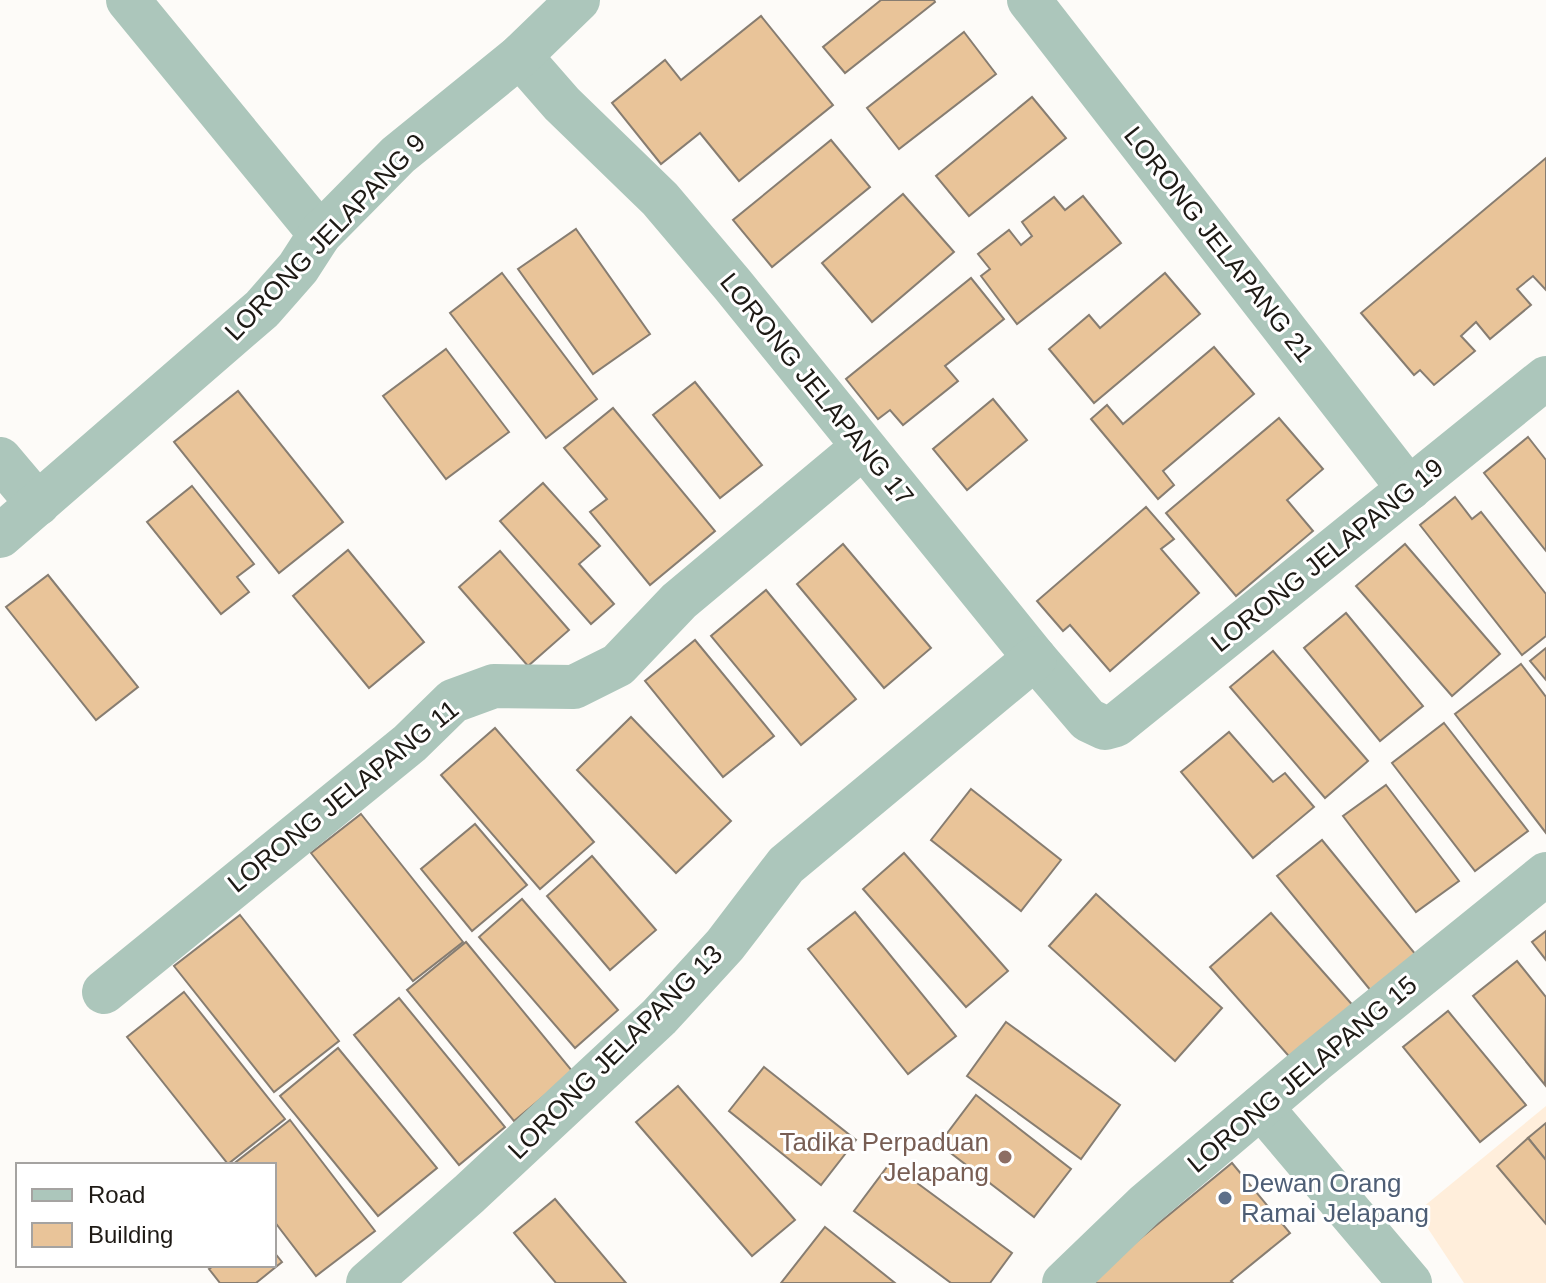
<svg xmlns="http://www.w3.org/2000/svg" width="1546" height="1283" font-family="Arial,sans-serif">
	<style>
		.built { fill: #ffeedb }
		.building { fill: #e9c499; stroke: #877d71; stroke-width: 2 }
		.lines { fill: none; stroke-linecap: round; stroke-linejoin: round }
		.minor { stroke: #acc6bb; stroke-width: 44 }
		.education-dot { fill: #8d6e63; stroke: #fff; stroke-width: 3 }
		.service-dot { fill: #5c6f8a; stroke: #fff; stroke-width: 3 }
		.labels { text-anchor: middle; dominant-baseline: central; stroke-width: 6; stroke-linejoin: round; paint-order: stroke }
		.street-label { font-size: 26px; fill: #1e1a15; stroke: #fff }
		.education-label { font-size: 26px; fill: #785e54; stroke: #fff; text-anchor: end }
		.service-label { font-size: 26px; fill: #4e5e75; stroke: #fff; text-anchor: start }
	</style>
	<rect width="100%" height="100%" fill="#fdfbf8"/>
	<path class="built" d="M1546 1106V1283H1464L1417 1212Z"/>
	<g class="building">
		<path d="M881 0H934L935 2 845 73 823 47Z"/>
		<path d="M761 16 833 105 739 181 700 133 661 164 612 103 665 60 681 80Z"/>
		<path d="M964 32 996 74 899 149 867 108Z"/>
		<path d="M1032 97 1066 138 969 216 936 176Z"/>
		<path d="M831 140 870 187 772 267 733 220Z"/>
		<path d="M1546 158V290L1533 276 1517 289 1531 305 1490 339 1476 322 1461 336 1475 351 1434 385 1420 370 1414 375 1361 313Z"/>
		<path d="M903 194 954 252 872 322 822 263Z"/>
		<path d="M1083 196 1121 243 1017 324 981 276 990 269 978 254 1009 230 1021 245 1032 236 1022 222 1054 197 1065 210Z"/>
		<path d="M576 229 650 334 593 374 518 269Z"/>
		<path d="M502 273 597 399 546 438 450 313Z"/>
		<path d="M1165 273 1200 314 1094 403 1049 349 1089 315 1100 328Z"/>
		<path d="M971 278 1004 319 945 366 958 381 903 425 890 410 878 419 846 379Z"/>
		<path d="M1214 347 1254 394 1163 471 1174 485 1158 499 1091 419 1107 405 1123 424Z"/>
		<path d="M446 349 509 432 446 479 383 396Z"/>
		<path d="M695 382 762 465 720 498 653 415Z"/>
		<path d="M238 391 343 522 279 573 174 442Z"/>
		<path d="M993 399 1027 440 967 490 933 449Z"/>
		<path d="M613 408 715 531 650 585 590 512 607 499 564 448Z"/>
		<path d="M1279 418 1323 469 1287 500 1313 531 1236 596 1166 513Z"/>
		<path d="M1528 437 1546 460V551L1484 473Z"/>
		<path d="M543 483 600 546 579 564 614 604 591 624 500 521Z"/>
		<path d="M192 486 254 564 237 577 249 592 221 614 147 522Z"/>
		<path d="M1455 497 1472 519 1481 512 1546 594V636L1522 655 1420 525Z"/>
		<path d="M1146 507 1174 539 1161 549 1199 593 1110 671 1070 625 1063 631 1037 601Z"/>
		<path d="M843 544 931 648 884 688 797 584Z"/>
		<path d="M1405 544 1500 654 1452 696 1356 586Z"/>
		<path d="M348 550 424 642 369 688 293 596Z"/>
		<path d="M500 551 569 630 528 666 459 587Z"/>
		<path d="M48 575 138 687 96 720 6 607Z"/>
		<path d="M766 590 856 699 801 745 711 636Z"/>
		<path d="M1346 613 1423 706 1380 741 1304 648Z"/>
		<path d="M695 640 774 736 723 777 645 681Z"/>
		<path d="M1546 648V680L1530 661Z"/>
		<path d="M1273 651 1368 761 1325 798 1230 687Z"/>
		<path d="M1521 664 1546 697V833L1455 714Z"/>
		<path d="M631 717 731 821 676 873 577 770Z"/>
		<path d="M1444 723 1528 831 1475 871 1392 763Z"/>
		<path d="M495 728 594 842 540 889 441 775Z"/>
		<path d="M1229 732 1273 782 1285 773 1314 807 1253 858 1181 772Z"/>
		<path d="M1386 785 1459 881 1416 912 1343 816Z"/>
		<path d="M971 789 1061 860 1021 911 931 840Z"/>
		<path d="M361 814 463 942 413 981 311 853Z"/>
		<path d="M475 824 527 885 472 931 421 869Z"/>
		<path d="M1322 840 1421 961 1376 997 1277 876Z"/>
		<path d="M904 853 1008 971 966 1007 863 889Z"/>
		<path d="M592 856 656 930 610 970 547 896Z"/>
		<path d="M1096 894 1222 1008 1175 1061 1049 946Z"/>
		<path d="M522 899 618 1010 575 1048 479 937Z"/>
		<path d="M855 912 956 1036 908 1074 808 949Z"/>
		<path d="M1271 913 1356 1009 1295 1063 1210 967Z"/>
		<path d="M240 915 339 1041 274 1092 174 966Z"/>
		<path d="M1546 931V960L1532 942Z"/>
		<path d="M466 942 573 1072 514 1121 407 990Z"/>
		<path d="M1517 961 1546 997 1545 1085 1473 996Z"/>
		<path d="M184 992 285 1119 228 1164 127 1037Z"/>
		<path d="M399 998 505 1127 459 1165 354 1035Z"/>
		<path d="M1448 1011 1526 1105 1480 1142 1403 1047Z"/>
		<path d="M1006 1022 1120 1105 1081 1159 967 1076Z"/>
		<path d="M338 1048 437 1168 378 1216 280 1096Z"/>
		<path d="M764 1067 856 1140 821 1185 729 1111Z"/>
		<path d="M678 1086 795 1220 752 1256 636 1122Z"/>
		<path d="M976 1095 1071 1169 1034 1217 939 1144Z"/>
		<path d="M290 1120 375 1231 316 1276 274 1221V1165H232Z"/>
		<path d="M1546 1123V1160L1528 1138Z"/>
		<path d="M1528 1138 1546 1160V1224L1497 1166Z"/>
		<path d="M890 1163 1012 1253 990 1283H951L854 1211Z"/>
		<path d="M1232 1163 1290 1233 1231 1281 1233 1283H1086Z"/>
		<path d="M555 1199 626 1283H556L514 1233Z"/>
		<path d="M825 1227 895 1283H781Z"/>
		<path d="M274 1252 282 1262 256 1283H220L209 1269 215 1265H274Z"/>
	</g>
	<g class="lines">
		<g class="minor">
			<path d="M128 0 320 234"/>
			<path d="M1029 0 1409 489"/>
			<path d="M520 56 562 104 660 199 732 284 1035 658 1088 720 1105 728 1116 725 1546 378"/>
			<path d="M0 459 38 504"/>
			<path d="M0 536 262 309 298 268 320 234 398 155 520 56 578 0"/>
			<path d="M104 992 410 743 453 701 494 686 574 687 618 665 679 601 863 447"/>
			<path d="M1261 1107 1410 1283"/>
			<path d="M368 1283 469 1194 659 1017 725 945 786 865 1035 658"/>
			<path d="M1064 1283 1145 1205 1315 1061 1546 874"/>
		</g>
	</g>
	<circle class="education-dot" cx="1005" cy="1157" r="8"/>
	<circle class="service-dot" cx="1225" cy="1198" r="8"/>
	<g class="labels">
		<g class="street-label">
			<text transform="translate(325 237) rotate(-46)">LORONG JELAPANG 9</text>
			<text transform="translate(1219 244) rotate(52)">LORONG JELAPANG 21</text>
			<text transform="translate(817 389) rotate(51)">LORONG JELAPANG 17</text>
			<text transform="translate(1327 555) rotate(-39)">LORONG JELAPANG 19</text>
			<text transform="translate(343 796) rotate(-39)">LORONG JELAPANG 11</text>
			<text transform="translate(615 1052) rotate(-45)">LORONG JELAPANG 13</text>
			<text transform="translate(1302 1074) rotate(-40)">LORONG JELAPANG 15</text>
		</g>
		<g class="education-label">
			<text x="989" y="1142">Tadika Perpaduan<tspan x="989" dy="30">Jelapang</tspan></text>
		</g>
		<g class="service-label">
			<text x="1241" y="1183">Dewan Orang<tspan x="1241" dy="30">Ramai Jelapang</tspan></text>
		</g>
	</g>
	<rect x="16" y="1163" width="260" height="104" fill="#ffffff" stroke="#a5a3a1" stroke-width="2"/>
	<rect x="32" y="1189" width="40" height="12" fill="#acc6bb" stroke="#a5a3a1" stroke-width="2"/>
	<text x="88" y="1203" font-size="24" fill="#1e1a15">Road</text>
	<rect x="32" y="1223" width="40" height="24" fill="#e9c499" stroke="#a5a3a1" stroke-width="2"/>
	<text x="88" y="1243" font-size="24" fill="#1e1a15">Building</text>
</svg>
